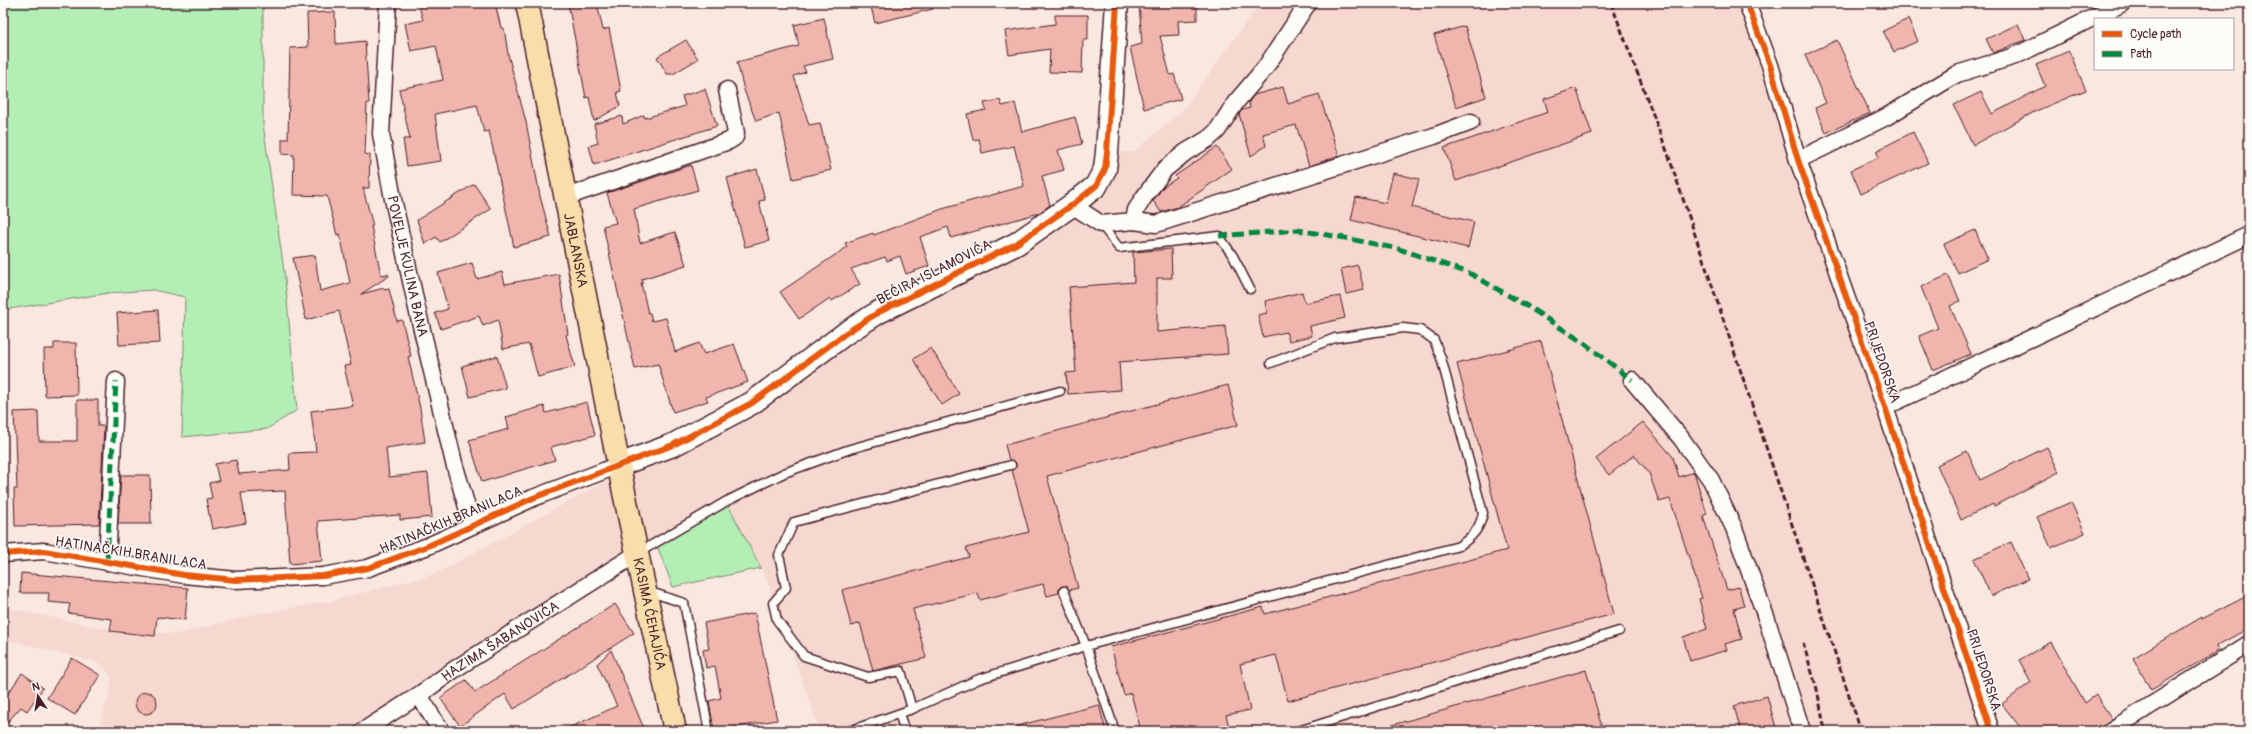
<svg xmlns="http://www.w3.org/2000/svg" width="2252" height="734" font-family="Pangolin,sans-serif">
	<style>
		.built { fill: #f6d8d0 }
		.green { fill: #b3efb4; stroke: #7e8770 }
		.building { fill: #f0b5ac; stroke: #4a1f2b }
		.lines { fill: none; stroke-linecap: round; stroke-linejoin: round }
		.lane-casing { stroke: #4a1f2b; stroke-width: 11 }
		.street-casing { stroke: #4a1f2b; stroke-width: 19 }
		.secondary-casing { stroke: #4a1f2b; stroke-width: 25 }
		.primary-casing { stroke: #4a1f2b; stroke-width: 25 }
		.lane { stroke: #fdfcf7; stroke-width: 8 }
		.street { stroke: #fdfcf7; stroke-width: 16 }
		.secondary { stroke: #fdfcf7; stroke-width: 22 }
		.primary { stroke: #f9deab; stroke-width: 22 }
		.rail { stroke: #4a1f2b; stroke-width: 3; stroke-dasharray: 6 3; stroke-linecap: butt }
		.quiet { stroke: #00873e; stroke-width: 5; stroke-dasharray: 10 5; stroke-linecap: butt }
		.cycleway-casing { stroke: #fdfcf7; stroke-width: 8 }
		.cycleway { stroke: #e8590c; stroke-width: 6 }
		.labels { text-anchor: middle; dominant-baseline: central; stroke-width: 3; stroke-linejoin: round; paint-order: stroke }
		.street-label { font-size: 14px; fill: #4a1f2b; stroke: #fdfcf7 }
	</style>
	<rect width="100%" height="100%" fill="#f9e7e0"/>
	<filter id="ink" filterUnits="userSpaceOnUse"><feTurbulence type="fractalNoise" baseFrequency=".025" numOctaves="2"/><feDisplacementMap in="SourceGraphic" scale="8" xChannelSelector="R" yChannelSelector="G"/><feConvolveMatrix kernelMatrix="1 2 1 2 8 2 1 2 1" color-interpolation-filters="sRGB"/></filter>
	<g filter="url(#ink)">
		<path class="built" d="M1260 3H1747L1991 731H820L766 578 727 503 638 553 363 731H98L110 691 111 679 106 669 100 664 88 660 3 639V607L102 628 178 634 257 614 331 601 435 574 673 445 1072 205 1107 152H1134L1184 109Z"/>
		<g class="green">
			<path d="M3 3H263V124L285 278 297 410 267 429 182 437 185 297 153 290 108 293 3 310Z"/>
			<path d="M727 503 761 568 673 587 656 543Z"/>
		</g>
		<g class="building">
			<path d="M418 3H495L501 28H504L508 54 526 122 540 196 551 237 514 247 489 131 484 132 477 105 435 114 441 161 407 166 403 139H410L399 89 443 80 436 46 411 51 405 24 423 20Z"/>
			<path d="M568 3H597L603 30 609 28 621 91 617 92 620 106 594 121 589 97 586 98Z"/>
			<path d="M870 3H932L933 9 875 23Z"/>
			<path d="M1139 3H1197V20L1178 21 1179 35 1160 36 1170 75 1174 74 1181 99 1144 109 1130 47 1142 44Z"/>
			<path d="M335 12 336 44 365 41 369 103H367L365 154 370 155 369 188H363L373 226H371L381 275 388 274 389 276 361 294 384 288V290L389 289 397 321 402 320 411 356 408 357 420 408 425 442 386 448 389 477 428 473 432 517 400 520V515L318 521 322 561 290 564 285 491 241 493 246 523 212 529 206 499 212 498 209 483 219 481 215 464 236 460 239 474 290 470 289 453 316 452 311 411 353 406 344 366 351 365 339 311 306 320 293 258 315 255 320 291 350 283 340 234 337 235 327 196 293 195 294 155 282 154V139H288L290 48 308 47 307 13Z"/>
			<path d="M1055 15H1088V40H1083L1082 73 1049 72 1050 49 1009 55 1005 31 1055 24Z"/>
			<path d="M824 18 833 59 803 66 806 72 794 76 809 125 820 123 831 170 793 179 779 113 756 121 744 90 737 62 799 46 794 25Z"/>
			<path d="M1908 19 1918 41 1894 52 1883 31Z"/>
			<path d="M2018 24 2025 40 1993 53 1986 39Z"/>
			<path d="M1465 26 1486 97 1456 107 1434 35Z"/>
			<path d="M686 40 698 59 673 74H667L657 57Z"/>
			<path d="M1837 40 1870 113 1826 133 1815 108 1826 103 1805 55Z"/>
			<path d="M2069 51 2086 90 2036 111 1973 145 1954 105 1981 92 1992 114 2045 86 2036 65Z"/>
			<path d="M1283 87 1288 104 1319 94 1339 156 1309 166 1296 125 1263 134 1266 146 1251 156 1239 114 1242 110 1250 108 1249 102 1254 95Z"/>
			<path d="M1576 88 1592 134 1456 181 1444 148 1548 112 1544 99Z"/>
			<path d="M705 89 717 126 594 165 589 146 598 143 594 124 622 116 623 124 644 115 645 118 685 106 682 96Z"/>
			<path d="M1000 100 1002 106 1015 103 1022 132 1075 117 1082 144 1058 150 1064 170 1042 176 1050 205 1039 213 951 238 948 227 920 237 929 266 906 274 900 256 887 261 885 257 851 269 860 284 832 301 830 298 799 319 780 292 847 247 845 243 873 233 874 235 942 209 1024 186 1014 146 982 153 979 139 973 140 967 114 986 110 984 103Z"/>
			<path d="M1913 132 1928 163 1861 194 1851 170 1879 157 1876 151Z"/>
			<path d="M1217 147 1232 169 1178 207 1161 212 1153 201 1163 187 1177 178 1175 176Z"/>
			<path d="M691 165 698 190 634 209 640 243 675 232 686 265 642 279 643 283H641L648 313H650L652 321 666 318 675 352 699 343 704 354 734 344 748 382 706 397 708 401 673 412 658 364 635 369 603 226 616 223 607 193Z"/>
			<path d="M757 169 765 200 759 201 769 241 745 247 727 178Z"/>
			<path d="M1393 173 1419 179 1412 207 1474 222 1468 248 1351 220 1356 197 1386 203Z"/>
			<path d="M474 184 491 209 440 242 436 237 425 244 417 220Z"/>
			<path d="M1975 230 1988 259 1958 273 1944 244Z"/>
			<path d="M1171 249 1172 278H1157V332L1225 326 1228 354 1119 362 1121 390 1068 394 1066 373 1076 372 1069 287 1134 282 1133 252Z"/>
			<path d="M472 263 477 279 502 272 505 284 559 274 568 334 566 335 575 367 538 377 529 344 503 349 498 320 483 326 479 316 441 329 435 313 448 309 438 273Z"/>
			<path d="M1358 265 1364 290 1346 294 1341 269Z"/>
			<path d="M1948 275 1960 301 1950 306 1971 354 1933 370 1919 336 1938 328 1921 287Z"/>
			<path d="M1302 292 1305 303 1340 296 1345 318 1310 326 1312 336 1289 341 1286 332 1263 337 1258 315 1267 313 1265 301Z"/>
			<path d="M158 310 160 343 119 345 117 313Z"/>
			<path d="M1541 341 1614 614 1288 701 1276 655 1240 664 1250 710 1226 715 1230 731H1141L1131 693 1124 695 1111 647 1263 607 1265 614 1507 550 1457 364Z"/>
			<path d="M54 343H76L77 395 45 396 44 349H54Z"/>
			<path d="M931 348 959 394 942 405 913 359Z"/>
			<path d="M497 356 506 388 470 397 462 366Z"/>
			<path d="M1228 385 1238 425 1047 476 1078 588 1069 590 1067 586H1062L1059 588V593L1047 596 1043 584 980 600 978 593 913 609 926 658 873 671 860 623 851 626 842 590 969 557 966 548 1029 532 1012 470 1016 467V463L1009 460 1005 445Z"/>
			<path d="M77 400H98V426H104L99 524 15 526 14 489H17L14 412 38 411 39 441H77Z"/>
			<path d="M587 402 595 435 551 447 555 460 482 482 469 440 509 429 506 417 544 406 546 413Z"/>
			<path d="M1643 422 1673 457 1679 477 1694 472 1707 514 1703 516 1727 590 1739 587 1744 606 1734 609 1742 639 1725 644 1727 650 1690 661 1683 637 1707 629 1699 599 1702 598 1670 499 1659 502 1649 473 1634 455 1609 475 1596 459Z"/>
			<path d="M2047 447 2059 472 1994 506 1993 504 1961 520 1937 465 1967 451 1980 480Z"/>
			<path d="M121 475H150L151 524H118Z"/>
			<path d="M2071 502 2085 533 2051 548 2037 517Z"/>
			<path d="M2011 542 2028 579 1991 596 1974 559Z"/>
			<path d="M21 573 188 588 185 620 157 617 155 636 110 631 112 619 68 613 70 604 48 602 49 593H20Z"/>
			<path d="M2249 595V628L2216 646 2218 651 2151 690 2133 658 2202 617V619Z"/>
			<path d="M615 604 634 633 514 709 505 694 460 726 440 698 466 680 475 692Z"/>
			<path d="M755 613 777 720 714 731 709 701 721 698 715 666 706 668 703 650 709 649 704 623Z"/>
			<path d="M2051 642 2085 703 2096 695 2112 719 2102 726 2101 731H2023L2002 704 2031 682 2019 660Z"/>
			<path d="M611 650 645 731H562L617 706 597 664Z"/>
			<path d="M72 658 100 675 75 715 47 698Z"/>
			<path d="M1586 670 1603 731H1386L1385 727Z"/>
			<path d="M22 673 43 688 27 711 21 707 3 727V701Z"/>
			<circle cx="146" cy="703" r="11"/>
			<path d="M1767 696 1777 731H1741L1734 706Z"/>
			<path d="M1099 705 1106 731H1018L1017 726Z"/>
		</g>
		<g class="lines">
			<g class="lane-casing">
				<g id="lane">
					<path d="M1101 224 1119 248 1219 236 1233 256 1250 289"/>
					<path d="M638 553 727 501 784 473 850 449 1060 391"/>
					<path d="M647 591 684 603 709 731"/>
					<path d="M1064 591 1086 646 1115 731"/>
					<path d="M912 709 901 671 868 677 804 656 777 620 773 603 786 588 779 555 794 522 1011 465"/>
					<path d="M899 714 905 731"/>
					<path d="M849 731 912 709 979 679 1086 646 1459 546C1472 537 1480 529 1483 513L1441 358 1434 340 1420 330 1403 328 1335 338 1271 363"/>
					<path d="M1298 731 1619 631"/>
				</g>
			</g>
			<g class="street-casing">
				<g id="street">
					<path id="s1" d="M388 3 381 134 393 199 418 313 454 463 472 524"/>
					<path d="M1747 3 1770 65 1798 160 1885 407 1991 731"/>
					<path d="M1798 160 1886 117 1957 74 2015 56 2123 3"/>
					<path d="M566 197 729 141 735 137 736 133 727 90"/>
					<path d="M1072 205 1101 224 1134 221 1156 224 1434 136 1471 122"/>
					<path d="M1134 221 1136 210 1144 197 1165 169 1186 152 1208 139 1217 131 1236 102 1265 68 1308 3"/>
					<path d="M1632 380 1681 438 1711 480 1734 528 1767 620 1802 731"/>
					<path d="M1885 407 2249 235"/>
					<path d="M3 554 44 551 184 575 236 580 323 576 368 568 428 546 533 498 619 465"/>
					<path d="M107 562 116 381"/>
					<path d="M419 695 441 731"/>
					<path id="s2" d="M363 731 419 695 455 669 638 553"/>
					<path d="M2110 731 2247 645"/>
				</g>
			</g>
			<g class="secondary-casing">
				<path id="secondary" d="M619 465 673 445 752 403 846 333 879 312 1016 244 1072 205 1096 186 1105 169 1107 152 1117 3"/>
			</g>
			<g class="primary-casing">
				<g id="primary">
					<path id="s3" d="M527 3 625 497 675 731"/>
				</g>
			</g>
			<use href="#lane" class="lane"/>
			<use href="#street" class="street"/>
			<use href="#secondary" class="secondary"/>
			<use href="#primary" class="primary"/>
			<g class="rail">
				<path d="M1611 3 1668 154 1861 731"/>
				<path d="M1803 643 1817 689 1825 731"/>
			</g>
			<g class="quiet">
				<path d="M1219 236 1297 230 1340 237 1399 249 1469 273 1527 306 1584 343 1632 380"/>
				<path d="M107 562 116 381"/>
			</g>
			<g class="cycleway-casing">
				<g id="cycleway">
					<path d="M1747 3 1770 65 1798 160 1885 407 1991 731"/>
					<path d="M3 554 44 551 184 575 236 580 323 576 368 568 428 546 533 498 673 445 752 403 846 333 879 312 1016 244 1072 205 1096 186 1105 169 1107 152 1117 3"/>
				</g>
			</g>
			<use href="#cycleway" class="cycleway"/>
		</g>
	</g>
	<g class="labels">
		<g class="street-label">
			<text stroke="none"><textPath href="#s3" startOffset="252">JABLANSKA</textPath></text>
			<text stroke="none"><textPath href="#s1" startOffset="266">POVELJE KULINA BANA</textPath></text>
			<text transform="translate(934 272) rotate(-27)">BEĆIRA ISLAMOVIĆA</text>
			<text transform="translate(1882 362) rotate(71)">PRIJEDORSKA</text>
			<text transform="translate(451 520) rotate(-23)">HATINAČKIH BRANILACA</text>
			<text transform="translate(131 553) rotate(9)">HATINAČKIH BRANILACA</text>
			<text stroke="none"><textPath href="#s3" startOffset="623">KASIMA ĆEHAJIĆA</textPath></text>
			<text stroke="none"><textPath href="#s2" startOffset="164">HAZIMA ŠABANOVIĆA</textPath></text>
			<text transform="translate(1984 670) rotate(72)">PRIJEDORSKA</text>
		</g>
	</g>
	<rect width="2252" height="734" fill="none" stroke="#fdfcf7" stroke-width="16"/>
	<rect x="8" y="8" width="2236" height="718" fill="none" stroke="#4a1f2b" stroke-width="1.5" filter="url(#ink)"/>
	<rect x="2094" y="18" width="140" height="52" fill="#fdfcf7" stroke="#b5a4a5"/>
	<rect x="2102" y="31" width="20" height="6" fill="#e8590c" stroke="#b5a4a5"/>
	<text x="2130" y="38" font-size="12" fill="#4a1f2b">Cycle path</text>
	<rect x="2102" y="51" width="20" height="6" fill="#00873e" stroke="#b5a4a5"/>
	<text x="2130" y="58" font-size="12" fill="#4a1f2b">Path</text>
	<g transform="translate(38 696) rotate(348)" stroke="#fdfcf7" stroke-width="3" paint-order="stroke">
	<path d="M0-3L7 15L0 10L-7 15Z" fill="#4a1f2b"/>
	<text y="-6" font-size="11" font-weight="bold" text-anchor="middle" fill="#4a1f2b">N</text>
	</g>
</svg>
